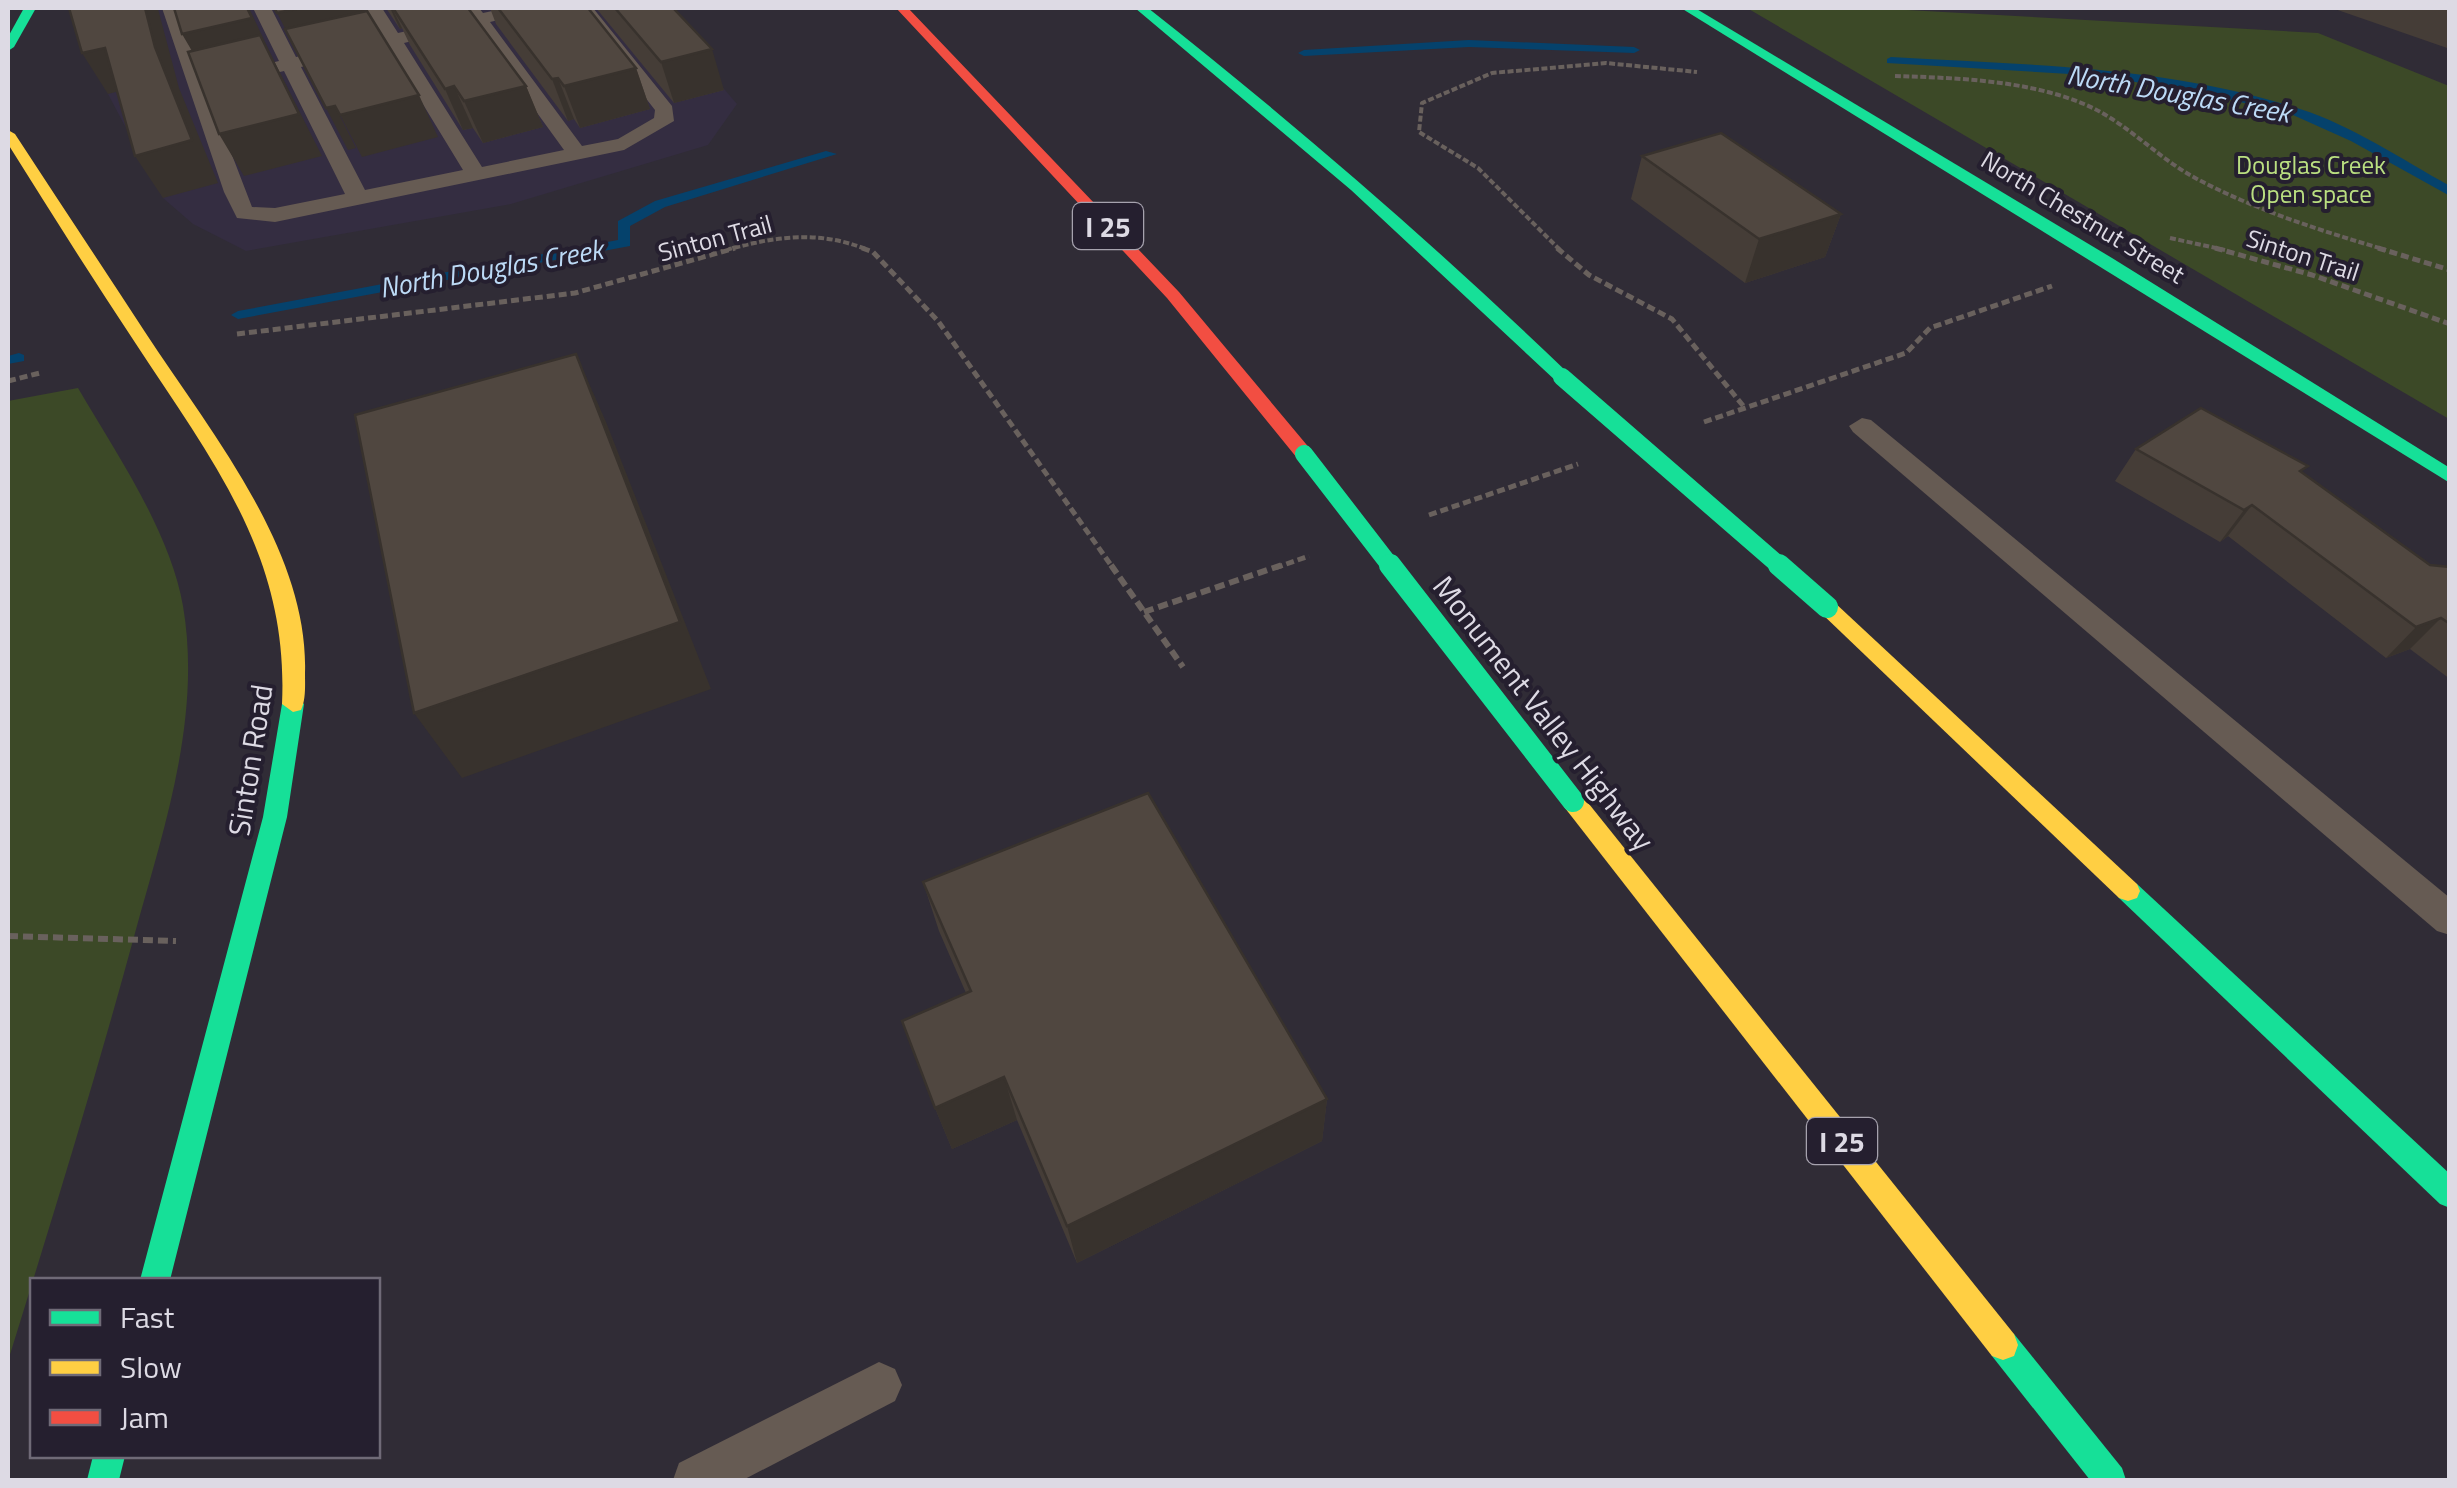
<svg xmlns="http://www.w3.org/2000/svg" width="2457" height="1488" font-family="'Titillium Web',sans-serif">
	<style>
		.built { fill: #342d41 }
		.green { fill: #3c4927 }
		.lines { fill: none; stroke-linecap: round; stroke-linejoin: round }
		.stream { fill: #05426c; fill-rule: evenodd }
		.path-far2 { stroke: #69615d; stroke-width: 4; stroke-dasharray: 6 2.5; stroke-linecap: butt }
		.path-far1 { stroke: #69615d; stroke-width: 5; stroke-dasharray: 8 4; stroke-linecap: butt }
		.path { stroke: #69615d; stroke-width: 6; stroke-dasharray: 10 5; stroke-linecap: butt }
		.lane { fill: #665b53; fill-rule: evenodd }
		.fast { fill: #16e098; fill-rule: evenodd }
		.slow { fill: #ffcf43; fill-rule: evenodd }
		.jam { fill: #f24e42; fill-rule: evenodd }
		.fast-bridge-far1 { stroke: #16e098; stroke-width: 18 }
		.fast-bridge { stroke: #16e098; stroke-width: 22 }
		.wall { fill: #453d37 }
		.shaded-wall { fill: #38322d }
		.building { fill: #504740; stroke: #38322d; stroke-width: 2.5 }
		.labels { text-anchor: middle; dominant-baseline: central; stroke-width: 8; stroke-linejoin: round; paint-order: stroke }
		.far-park-label { font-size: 25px; fill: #badf81; stroke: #251f2f }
		.far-street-label { font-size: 25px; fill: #dddae4; stroke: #251f2f }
		.far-water-label { font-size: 28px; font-style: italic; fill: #bcdaf6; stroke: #251f2f }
		.shield { fill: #251f2f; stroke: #a6a2ae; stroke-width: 2.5 }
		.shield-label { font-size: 28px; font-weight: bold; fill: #dddae4 }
		.street-label { font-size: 30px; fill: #dddae4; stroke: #251f2f }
	</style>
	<rect width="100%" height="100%" fill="#302c36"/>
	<path class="built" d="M98 8H655L737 104 708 145 511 204 246 251 193 224 163 198 108 94 90 31Z"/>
	<g class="green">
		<path d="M1747 8H1871L2318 33 2449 86V419Z"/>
		<path d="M78 388C116 453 170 531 183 606 202 717 164 828 135 933 96 1077 52 1219 8 1361V401Z"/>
	</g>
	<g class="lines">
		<g class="stream">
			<path d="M1469 40 1634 47 1640 50 1634 53 1469 47 1304 56 1298 53 1304 50Z"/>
			<path d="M1891 57C2028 65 2168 66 2300 109 2353 126 2401 159 2450 186V196L2351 141 2293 115 2232 100 2103 76 1887 63V59Z"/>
			<path d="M826 151 837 154 665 207 630 226V246L238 319 231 315 238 311 618 240V221L655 201Z"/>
			<path d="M19 353 24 355V361L8 364V356Z"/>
		</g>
		<g class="path-far2">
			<path d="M1895 76C1957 78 2026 80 2084 104 2127 122 2158 159 2199 180 2258 211 2322 231 2386 250"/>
			<path d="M2170 238 2225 250"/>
			<path d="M726 250C777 236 819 230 868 250"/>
			<path d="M1560 250 1478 168 1419 132 1422 103 1492 73 1606 63 1697 72"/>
		</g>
		<g class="path-far1">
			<path d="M862 248 873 252 938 321 1113 568"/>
			<path d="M1557 248 1589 275 1672 319 1745 408"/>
			<path d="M2215 248 2312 275 2450 324"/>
			<path d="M2378 248 2450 270"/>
			<path d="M237 334 575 293 735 248"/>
			<path d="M8 381 40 373"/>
			<path d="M1704 422 1906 353 1930 328 2052 286"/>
			<path d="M1429 515 1578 464"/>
			<path d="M1275 568 1309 556"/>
		</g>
		<g class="path">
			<path d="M1111 565 1183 667"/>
			<path d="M1144 612 1282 565"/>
			<path d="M8 936 176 941"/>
		</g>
		<g class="lane">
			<path d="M162 8H180L197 64 252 207 275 208 345 194 284 71 235 83 225 77 228 73 279 61 253 8H271L296 57 382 37 364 8H382L398 33 467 17 461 8H479L483 13 506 8H536L533 12 490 22 582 146 618 139 654 118 655 110 575 8H593L672 106 674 121 624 150 275 222 237 218 224 192ZM474 26 564 150 482 167 404 43ZM388 47 463 170 365 190 301 67Z"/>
			<path d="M1862 418 1871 420 2450 898V935L2437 931 1853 432 1849 426Z"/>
			<path d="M879 1362 895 1369 902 1385 895 1401 743 1480H673L679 1463Z"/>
		</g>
		<g class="fast">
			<path d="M24 8H36L14 47 8 51V37Z"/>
			<path d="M1135 8H1148C1294 123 1434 244 1568 373V381H1556L1351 190Z"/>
			<path d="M1681 8H1695L2112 258 2450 468V483Z"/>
			<path d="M293 696 304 704 287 817 170 1280H140L263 817 282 704Z"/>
			<path d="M2128 881 2137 884 2450 1174V1208L2440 1204 2119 898 2116 891 2119 884Z"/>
			<path d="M2003 1330 2014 1334 2122 1468 2126 1480H2090L1992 1356 1988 1345 1992 1334Z"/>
			<path d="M93 1456H125L119 1480H87Z"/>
		</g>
		<g class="slow">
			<path d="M8 130 15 134C58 200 102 266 145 332 209 430 309 550 305 673 305 685 306 699 301 710L293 712 282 704C289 556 213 462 136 344 92 278 50 211 8 144Z"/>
			<path d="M1827 600 1834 602 2137 884 2140 891 2137 898 2128 901 2119 898 1820 612 1817 607Z"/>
			<path d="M1573 792 1581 794 2014 1334 2018 1345 2014 1356 2003 1360 1992 1356 1565 808 1561 801 1565 794Z"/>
		</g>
		<path class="jam" d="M896 8H908L1179 292 1311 450V458H1297L1167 298Z"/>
		<g class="fast-bridge-far1">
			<path d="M1562 377 1782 568"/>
			<path d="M1304 454 1392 568"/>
		</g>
		<g class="fast-bridge">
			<path d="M1390 565 1573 801"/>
			<path d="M1779 565 1827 607"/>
		</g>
	</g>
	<g class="wall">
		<path d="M386 8H468L526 86 543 127 483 143 473 128 463 130 410 45 402 28 400 29Z"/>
		<path d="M483 8H588L636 68 650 109 580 128 574 119 568 121 496 24 490 8Z"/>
		<path d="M596 8H673L724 90 674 103Z"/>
		<path d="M2332 8H2450V49Z"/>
		<path d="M1642 156 1841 214 1825 257 1745 283 1631 199Z"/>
		<path d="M2136 449 2302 473 2430 565 2450 567V679L2410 649 2386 658 2228 536 2220 542 2115 481Z"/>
		<path d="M923 882 1327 1099 1322 1141 1077 1263 1017 1120 952 1149 935 1108 966 993 939 931Z"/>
	</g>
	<g class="shaded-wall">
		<path d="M145 8H160L158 9 179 88 218 183 163 198 135 156 155 47Z"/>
		<path d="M247 8H251L250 10 273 59 322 156 244 176 219 134 206 75 182 34Z"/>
		<path d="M300 8H363L376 35 298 53 277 13Z"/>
		<path d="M390 8H392L402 28 400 29Z"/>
		<path d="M105 48 131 88 108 94 82 53Z"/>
		<path d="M712 49 724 90 674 103 661 62Z"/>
		<path d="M636 68 650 109 580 128 564 86Z"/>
		<path d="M558 78 574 119 568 121 552 79Z"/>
		<path d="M454 86 473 128 463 130 445 89Z"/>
		<path d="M526 86 543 127 483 143 464 101Z"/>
		<path d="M419 95 438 137 362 157 340 115Z"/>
		<path d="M335 106 356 148 348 150 326 108Z"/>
		<path d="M1841 214 1825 257 1745 283 1759 239Z"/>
		<path d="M576 354 606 422 711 689 462 778 414 713Z"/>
		<path d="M2252 505 2228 536 2220 542 2244 510Z"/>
		<path d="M2441 618 2410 649 2386 658 2416 627Z"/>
		<path d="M1004 1077 1017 1120 952 1149 935 1108Z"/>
		<path d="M1327 1099 1322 1141 1077 1263 1067 1226Z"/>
	</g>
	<g class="building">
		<path d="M69 8H145L155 47 192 140 135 156 105 48 82 53Z"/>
		<path d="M174 8H247L252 18 182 34Z"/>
		<path d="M274 8H300L277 13Z"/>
		<path d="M393 8H468L526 86 464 101 454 86 445 89Z"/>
		<path d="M498 8H588L636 68 564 86 558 78 552 79Z"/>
		<path d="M615 8H673L712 49 661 62Z"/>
		<path d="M367 11 419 95 340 115 335 106 326 108 285 29Z"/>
		<path d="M260 35 299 114 219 134 188 52Z"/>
		<path d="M1721 133 1841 214 1759 239 1642 156Z"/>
		<path d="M576 354 680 622 414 713 355 415Z"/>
		<path d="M2201 408 2308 466 2300 471 2430 565 2450 567V624L2441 618 2416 627 2252 505 2244 510 2136 449Z"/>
		<path d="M1148 793 1327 1099 1067 1226 1004 1077 935 1108 902 1021 971 991 923 882Z"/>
	</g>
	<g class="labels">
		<g class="far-park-label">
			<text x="2311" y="165">Douglas Creek<tspan x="2311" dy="29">Open space</tspan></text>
		</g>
		<g class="far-street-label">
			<text transform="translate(2083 217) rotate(31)">North Chestnut Street</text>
			<text transform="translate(715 238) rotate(-15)">Sinton Trail</text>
			<text transform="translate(2303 255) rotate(18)">Sinton Trail</text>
		</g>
		<g class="far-water-label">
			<text transform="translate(2179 93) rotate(10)">North Douglas Creek</text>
			<text transform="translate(491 268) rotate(-10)">North Douglas Creek</text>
		</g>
		<g class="shield">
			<rect x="1073" y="203" width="70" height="46" rx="8"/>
			<rect x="1807" y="1118" width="70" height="46" rx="8"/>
		</g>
		<g class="shield-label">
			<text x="1108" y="226">I 25</text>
			<text x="1842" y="1141">I 25</text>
		</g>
		<g class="street-label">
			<text transform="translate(1544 713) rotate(52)">Monument Valley Highway</text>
			<text transform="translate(250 760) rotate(-81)">Sinton Road</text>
		</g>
	</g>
	<rect width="2457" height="1488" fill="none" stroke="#dddae4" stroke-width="20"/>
	<rect x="30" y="1278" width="350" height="180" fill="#251f2f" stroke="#6f6a77" stroke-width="2.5"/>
	<rect x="50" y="1310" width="50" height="15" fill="#16e098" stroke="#6f6a77" stroke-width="2.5"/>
	<text x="120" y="1328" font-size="30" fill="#dddae4">Fast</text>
	<rect x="50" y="1360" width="50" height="15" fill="#ffcf43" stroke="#6f6a77" stroke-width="2.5"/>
	<text x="120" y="1378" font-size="30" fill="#dddae4">Slow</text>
	<rect x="50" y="1410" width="50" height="15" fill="#f24e42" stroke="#6f6a77" stroke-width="2.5"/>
	<text x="120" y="1428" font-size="30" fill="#dddae4">Jam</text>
</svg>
